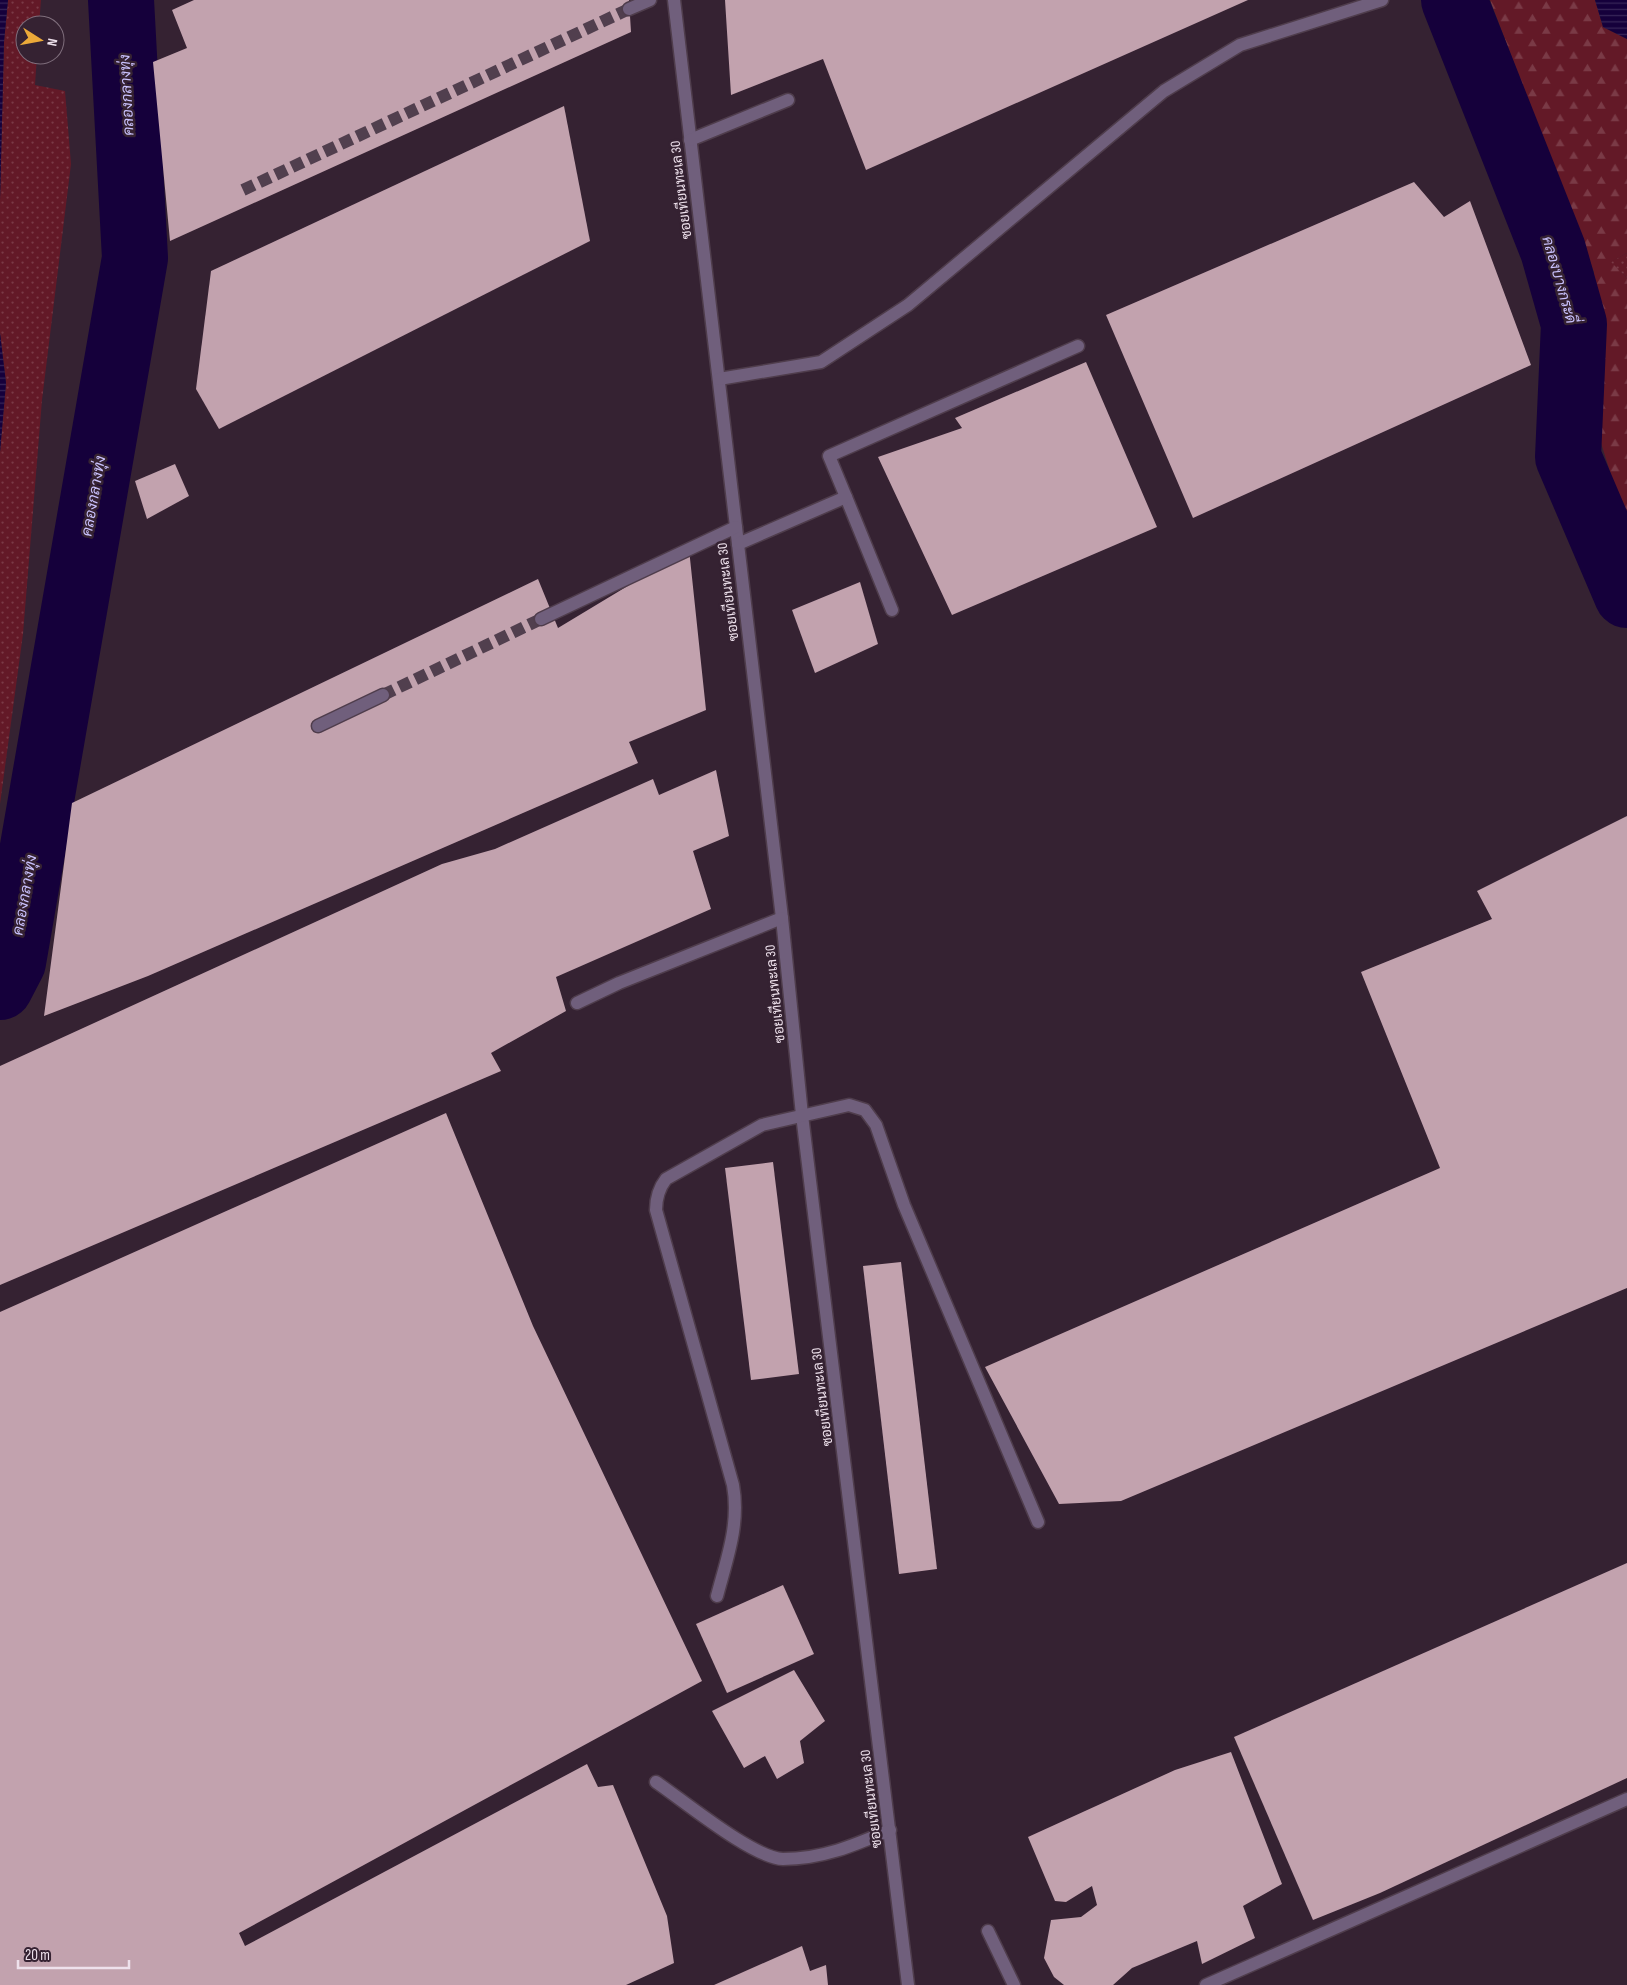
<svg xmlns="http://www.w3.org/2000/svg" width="1627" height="1985" font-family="'Sofia Sans Condensed',Sarabun,sans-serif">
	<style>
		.grass { fill: url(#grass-dots) }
		.forest { fill: url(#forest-firs) }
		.water { fill: url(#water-rules) }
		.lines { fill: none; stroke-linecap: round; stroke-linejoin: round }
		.river { stroke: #15003b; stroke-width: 66 }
		.building { fill: #c2a2ae }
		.minor-tunnel { stroke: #513f4e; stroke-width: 12; stroke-dasharray: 12 6; stroke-linecap: butt }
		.minor-casing { stroke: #4f3d4c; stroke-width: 15 }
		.minor { stroke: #705f7c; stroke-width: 12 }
		.labels { text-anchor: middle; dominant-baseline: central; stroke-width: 5; stroke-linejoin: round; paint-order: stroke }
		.street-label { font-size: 14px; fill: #eee1ec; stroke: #352232 }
		.water-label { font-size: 15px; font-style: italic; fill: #c9c1fd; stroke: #352232 }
	</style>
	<defs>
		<pattern id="grass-dots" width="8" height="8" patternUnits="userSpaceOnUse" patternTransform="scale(1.25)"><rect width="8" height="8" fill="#631927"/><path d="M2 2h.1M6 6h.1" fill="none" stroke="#7a3a46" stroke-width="1.8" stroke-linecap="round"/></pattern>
		<pattern id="forest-firs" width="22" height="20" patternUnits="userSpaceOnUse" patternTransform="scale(1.25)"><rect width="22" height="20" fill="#631927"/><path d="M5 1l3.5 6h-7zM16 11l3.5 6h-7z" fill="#7a3a46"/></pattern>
		<pattern id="water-rules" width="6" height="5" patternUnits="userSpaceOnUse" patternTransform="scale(1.25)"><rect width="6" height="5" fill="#15003b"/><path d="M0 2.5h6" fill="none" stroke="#372558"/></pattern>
	</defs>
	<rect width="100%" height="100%" fill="#352232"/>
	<g class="grass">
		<path d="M8 0H41L39 25H25V55H37L35 85 65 91 71 164 42 400 23 634 0 804V452L6 383 0 333V200L4 42Z"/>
		<path d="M1627 253V278L1610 262Z"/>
	</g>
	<path class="forest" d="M1490 0H1595L1603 27 1627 39V253L1611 262 1627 278V526L1591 411 1594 272Z"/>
	<g class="water">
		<path d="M0 0H8L4 42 0 200Z"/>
		<path d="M1595 0H1627V39L1603 27Z"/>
		<path d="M0 333 6 383 0 452Z"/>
	</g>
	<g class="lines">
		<g class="river">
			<path d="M1454 0 1553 250 1574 324 1568 457 1627 595"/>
			<path d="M0 987 13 962 135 258 121 0"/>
		</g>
	</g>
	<g class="building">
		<path d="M194 0H629L631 32 170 241 153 62 187 48 172 10Z"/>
		<path d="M725 0H1248L866 170 823 59 731 95Z"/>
		<path d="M564 106 590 241 219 429 196 389 211 271Z"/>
		<path d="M1414 182 1444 217 1470 201 1531 365 1193 518 1106 315Z"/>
		<path d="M1086 362 1157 527 952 615 878 457 962 428 955 418Z"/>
		<path d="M175 464 189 496 147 519 135 481Z"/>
		<path d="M689 549 706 710 629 742 638 763 148 976 44 1016 72 803 538 579 558 628Z"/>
		<path d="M860 582 878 644 815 673 792 610Z"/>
		<path d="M716 770 729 836 693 851 711 909 556 977 566 1011 491 1053 501 1071 0 1285V1066L442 864 495 849 653 779 659 795Z"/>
		<path d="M1627 816V1288L1121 1501 1059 1504 985 1367 1440 1168 1361 972 1492 919 1477 891Z"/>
		<path d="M446 1113 533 1326 702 1681 239 1933 245 1946 587 1764 598 1787 613 1785 667 1916 674 1963 626 1985H0V1312Z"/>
		<path d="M773 1162 799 1374 751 1380 725 1168Z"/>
		<path d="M901 1262 937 1569 899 1574 863 1266Z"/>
		<path d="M1627 1563V1778L1380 1893 1313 1920 1234 1737Z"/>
		<path d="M783 1585 814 1654 727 1693 696 1624Z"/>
		<path d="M794 1670 825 1721 800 1741 804 1763 777 1779 765 1756 744 1768 712 1711Z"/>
		<path d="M1231 1752 1282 1884 1243 1906 1255 1938 1202 1964 1197 1941 1132 1968 1113 1985H1064L1054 1977 1044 1958 1051 1920 1081 1917 1097 1905 1092 1886 1066 1902 1055 1901 1028 1837 1175 1770Z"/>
		<path d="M802 1946 810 1971 826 1965 828 1985H714Z"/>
	</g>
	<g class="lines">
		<g class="minor-tunnel">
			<path d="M243 190 629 9"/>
			<path d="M383 695 541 619"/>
		</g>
		<g class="minor-casing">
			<g id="minor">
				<path d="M674 0 782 918 802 1115 908 1985"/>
				<path d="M629 9 650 0"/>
				<path d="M690 140 788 100"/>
				<path d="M719 379 821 362 908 305 1164 91 1240 45 1382 0"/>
				<path d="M846 497 892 610"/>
				<path d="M738 544 846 497 829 456 1078 346"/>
				<path d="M541 619 736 527"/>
				<path d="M318 726 383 695"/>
				<path d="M577 1003 619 983 782 918"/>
				<path d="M717 1596C727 1558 740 1524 733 1485L656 1210C656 1199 659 1188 666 1179L762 1125 849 1105 865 1110 876 1125 904 1205 1038 1522"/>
				<path d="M656 1782C684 1801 753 1858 783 1859 823 1859 855 1845 890 1830"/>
				<path d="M988 1931 1014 1985"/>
				<path d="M1206 1985 1627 1799"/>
			</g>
		</g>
		<use href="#minor" class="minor"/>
	</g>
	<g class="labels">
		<g class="street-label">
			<text transform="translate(681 190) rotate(-97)">ซอยเทียนทะเล 30</text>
			<text transform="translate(728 592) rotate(-97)">ซอยเทียนทะเล 30</text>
			<text transform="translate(775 994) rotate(-96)">ซอยเทียนทะเล 30</text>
			<text transform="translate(822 1397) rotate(-97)">ซอยเทียนทะเล 30</text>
			<text transform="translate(871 1799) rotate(-97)">ซอยเทียนทะเล 30</text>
		</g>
		<g class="water-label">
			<text transform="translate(127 95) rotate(-93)">คลองกลางทุ่ง</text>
			<text transform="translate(1559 280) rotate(74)">คลองบางกระดี่</text>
			<text transform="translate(94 496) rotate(-80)">คลองกลางทุ่ง</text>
			<text transform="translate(25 895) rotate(-80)">คลองกลางทุ่ง</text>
		</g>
	</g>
	<g transform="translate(40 40) rotate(101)"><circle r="24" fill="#352232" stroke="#7f6e7c"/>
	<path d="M0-4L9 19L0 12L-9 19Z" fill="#eba939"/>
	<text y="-8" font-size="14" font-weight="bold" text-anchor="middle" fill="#eee1ec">N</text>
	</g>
	<path d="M18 1960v8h111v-8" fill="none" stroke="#eee1ec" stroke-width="2.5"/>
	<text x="25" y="1960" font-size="15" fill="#eee1ec" stroke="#352232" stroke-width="4" paint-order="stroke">20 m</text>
</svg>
